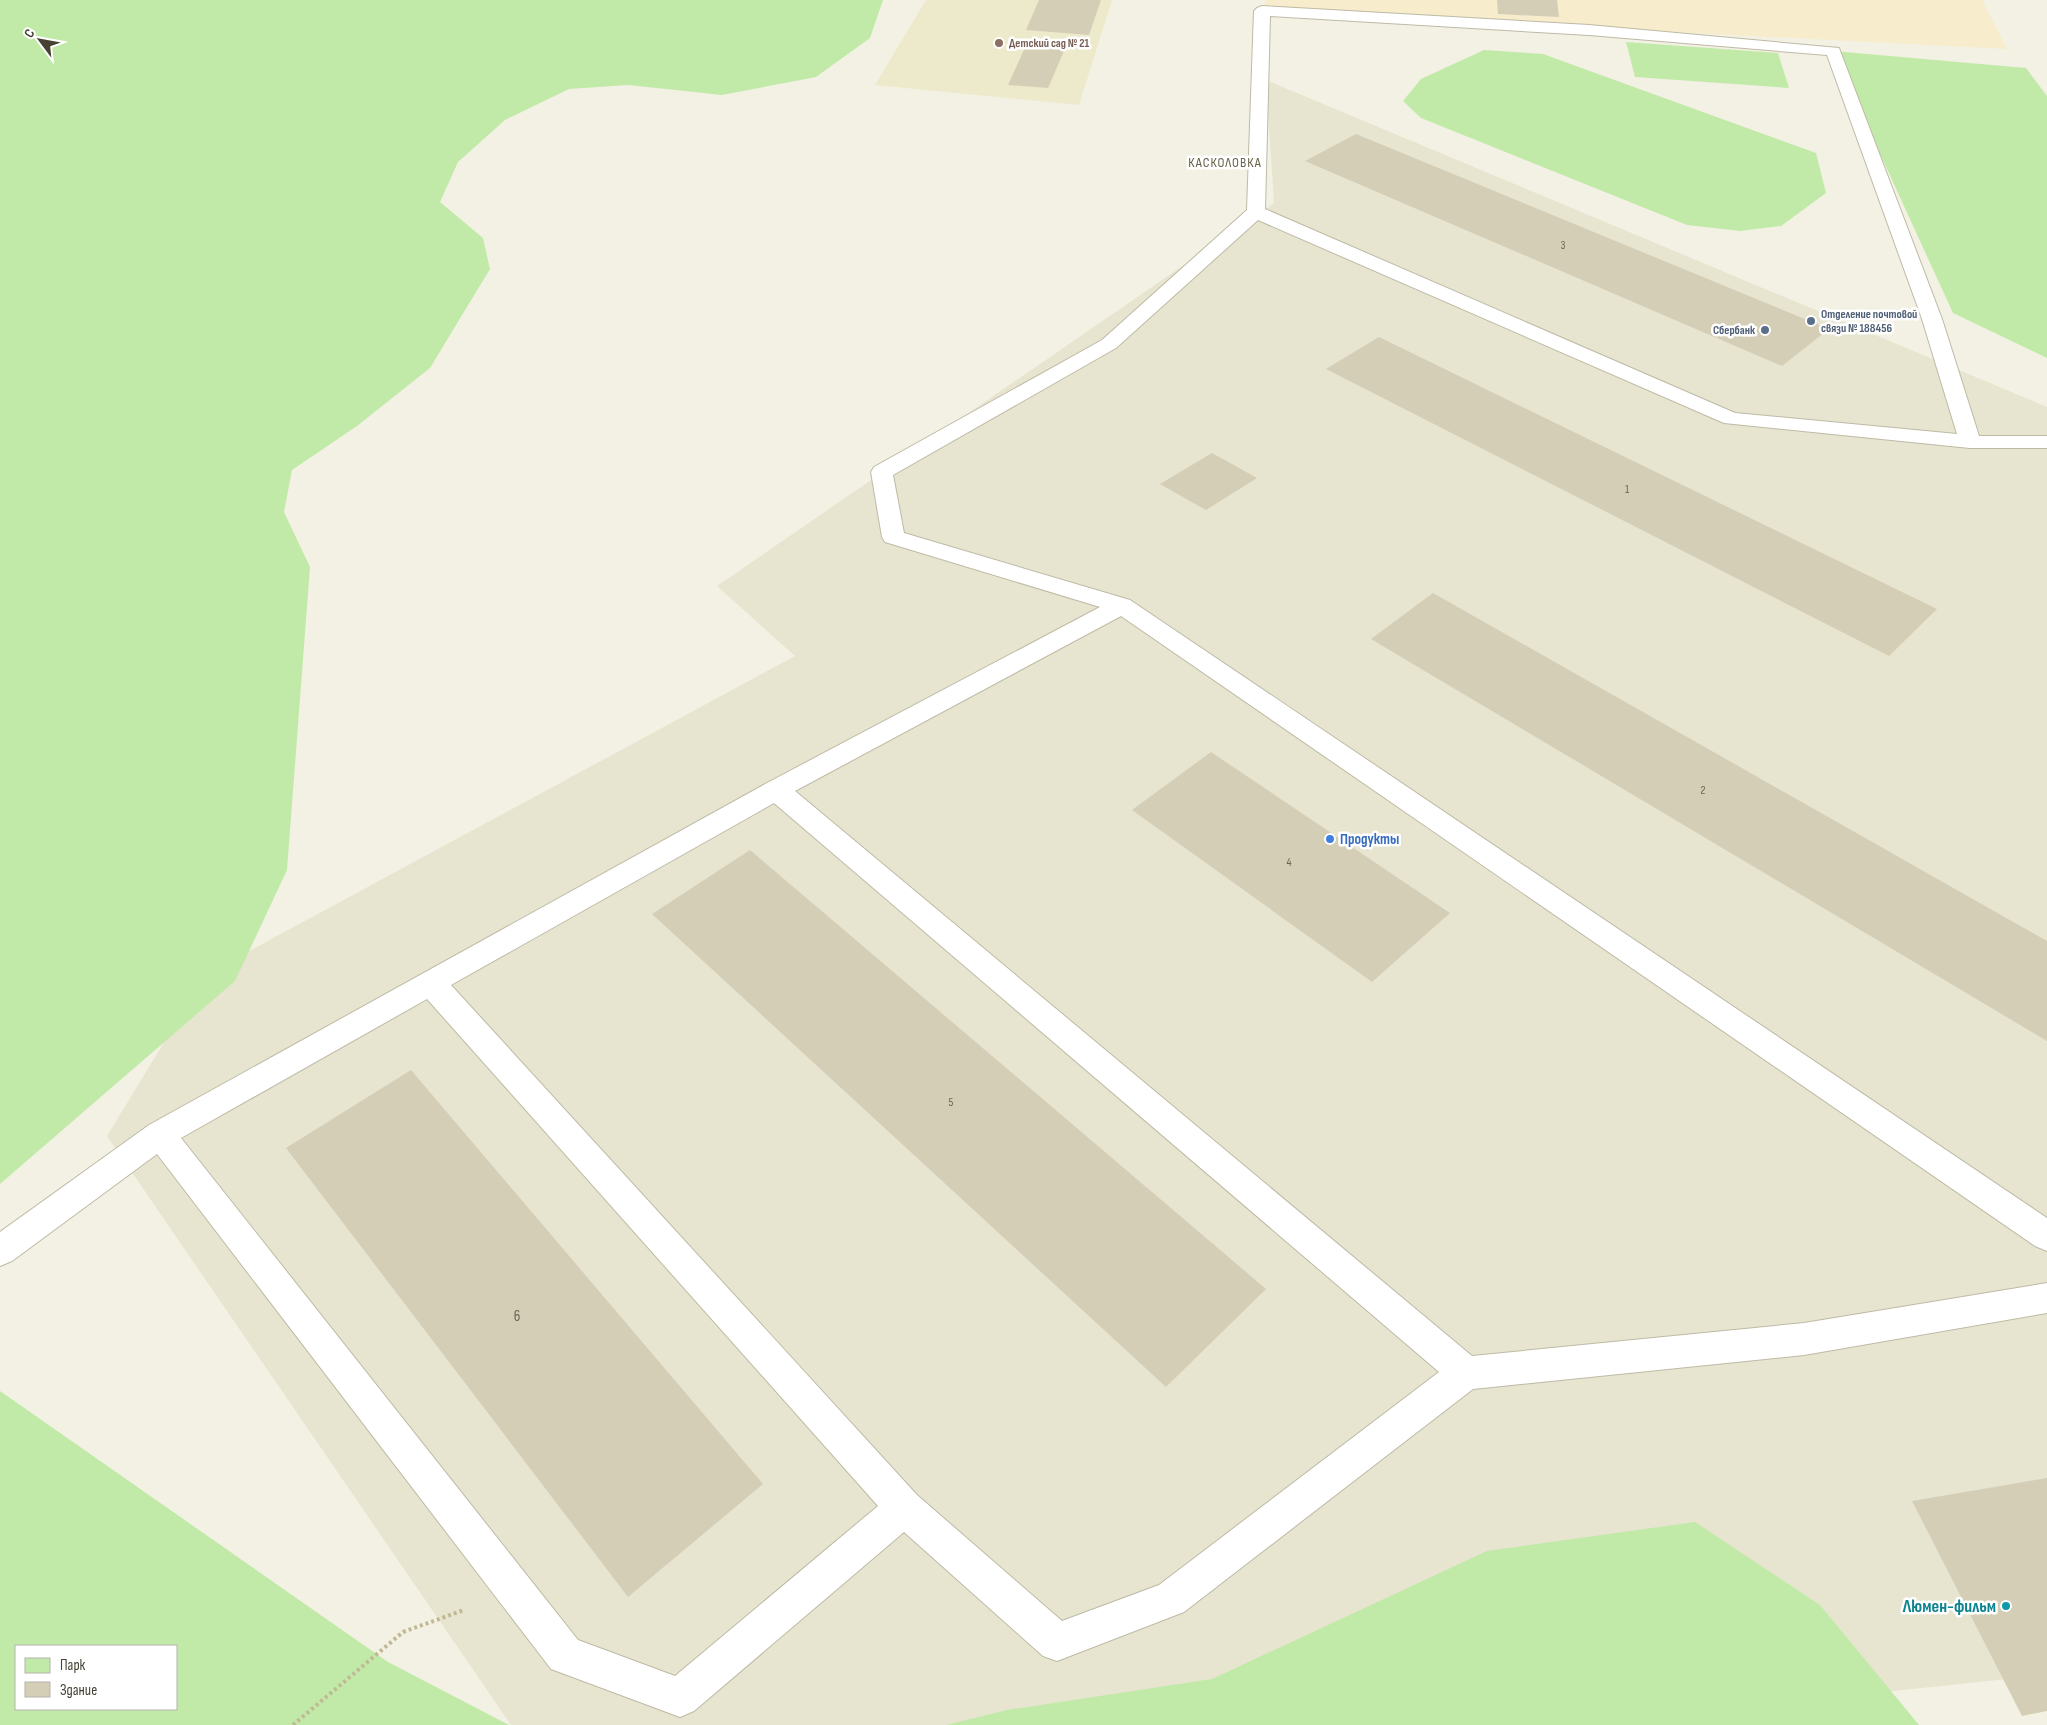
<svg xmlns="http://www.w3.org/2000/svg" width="2047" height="1725" font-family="'Sofia Sans Condensed',sans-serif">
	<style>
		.residential { fill: #e7e4d0 }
		.commercial { fill: #f7eccc }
		.education { fill: #ede9cb }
		.green { fill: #c1eaa8; fill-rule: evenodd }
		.building { fill: #d5ceb7 }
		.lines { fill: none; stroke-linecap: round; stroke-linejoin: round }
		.service-casing { stroke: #bebaa5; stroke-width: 2 }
		.path { stroke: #c1b995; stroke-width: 4; stroke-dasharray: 3 3; stroke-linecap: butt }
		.service { fill: #fff; fill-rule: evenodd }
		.education-dot { fill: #8d6e63; stroke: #fff; stroke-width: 2 }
		.service-dot { fill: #5c6f8a; stroke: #fff; stroke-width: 2 }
		.shop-dot { fill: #3f7fe0; stroke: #fff; stroke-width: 2 }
		.culture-dot { fill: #0f9aa8; stroke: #fff; stroke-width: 2 }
		.labels { text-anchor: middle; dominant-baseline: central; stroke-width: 5; stroke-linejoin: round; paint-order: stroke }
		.far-number-label { font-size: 11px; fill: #696454 }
		.far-education-label { font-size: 12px; font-weight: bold; fill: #785e54; stroke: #fff; text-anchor: start }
		.far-service-label { font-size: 12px; font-weight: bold; fill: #4e5e75; stroke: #fff; text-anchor: start }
		.number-label { font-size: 12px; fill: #696454 }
		.far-neighbourhood-label { font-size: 14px; letter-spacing: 1px; fill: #686149; stroke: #fff }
		.shop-label { font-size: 15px; font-weight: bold; fill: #366cbe; stroke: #fff; text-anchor: start }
		.near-number-label { font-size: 15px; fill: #696454 }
		.near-culture-label { font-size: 18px; font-weight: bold; fill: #0d838f; stroke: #fff; text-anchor: end }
	</style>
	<rect width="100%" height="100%" fill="#f3f1e3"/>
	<path class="residential" d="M1266 80 2047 407V1675L1567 1725H511L107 1136 205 975 795 656 717 586 1274 203Z"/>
	<path class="commercial" d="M1266 0H1982L2007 49 1262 11Z"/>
	<path class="education" d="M926 0H1112L1079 105 875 85Z"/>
	<g class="green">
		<path d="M0 0H883L870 38 816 77 722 95 628 85 569 89 505 120 458 162 440 202 483 238 490 269 430 368 357 426 292 470 284 512 310 567 287 870 235 981 0 1184Z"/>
		<path d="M1626 42 1778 53 1789 88 1635 77Z"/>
		<path d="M1484 50 1543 54 1816 153 1826 193 1781 226 1740 231 1687 225 1421 118 1403 101 1421 79Z"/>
		<path d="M1833 51 2026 68 2047 96V358L1953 313Z"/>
		<path d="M0 1391 388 1662 509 1725H0ZM16 1646H176V1709H16Z"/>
		<path d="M1695 1522 1820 1605 1919 1725H946L1007 1710 1212 1679 1487 1551Z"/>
	</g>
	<g class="building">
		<path d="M1039 0H1101L1089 35 1026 30Z"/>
		<path d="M1497 0H1557L1559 17 1498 14Z"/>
		<path d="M1028 41 1067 44 1048 88 1008 85Z"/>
		<path d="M1356 134 1829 329 1782 366 1305 161Z"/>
		<path d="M1379 337 1937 609 1889 656 1326 369Z"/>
		<path d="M1212 453 1257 478 1206 510 1160 484Z"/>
		<path d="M1433 593 2047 941V1041L1371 639Z"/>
		<path d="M1211 752 1450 913 1372 982 1132 810Z"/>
		<path d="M750 850 1266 1289 1166 1387 652 914Z"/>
		<path d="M411 1070 763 1484 628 1597 286 1148Z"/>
		<path d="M2047 1478V1711L2022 1716 1912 1501Z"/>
	</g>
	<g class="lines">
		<g class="service-casing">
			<path id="service" d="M1262 6 1589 25 1839 48 1942 319 1979 436H2047V448H1970L1724 423 1258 220 1116 348 893 475 904 533 1130 600 2047 1218V1251L2035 1246 1121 616 795 791 1472 1356 1804 1323 2047 1283V1313L1804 1355 1473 1389 1184 1612 1057 1661 1043 1656 904 1532 694 1711 680 1717 551 1669 157 1154 12 1261 0 1266V1232L149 1125 767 783 1100 607 885 542 882 537 871 472 874 467 1102 340 1247 210 1254 11 1257 8ZM1270 16 1589 35 1827 55 1922 319 1957 434 1735 413 1265 209ZM774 803 1439 1372 1159 1585 1062 1621 917 1495 451 985ZM427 999 878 1506 675 1676 578 1640 181 1138Z"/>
		</g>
		<path class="path" d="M293 1725 403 1632 464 1610"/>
		<use href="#service" class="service"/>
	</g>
	<circle class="education-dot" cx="999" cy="43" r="5"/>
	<g class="service-dot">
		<circle cx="1811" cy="321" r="5"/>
		<circle cx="1765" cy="330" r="5"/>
	</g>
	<circle class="shop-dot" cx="1330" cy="839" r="5"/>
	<circle class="culture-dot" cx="2006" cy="1606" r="5"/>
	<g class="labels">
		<g class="far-number-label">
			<text x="1563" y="245">3</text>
		</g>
		<g class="far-education-label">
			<text x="1009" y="43">Детский сад № 21</text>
		</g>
		<g class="far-service-label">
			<text x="1821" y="314">Отделение почтовой<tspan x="1821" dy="14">связи № 188456</tspan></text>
			<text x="1755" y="330" text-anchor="end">Сбербанк</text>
		</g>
		<g class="number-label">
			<text x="1627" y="489">1</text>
			<text x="1703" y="790">2</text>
			<text x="1289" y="862">4</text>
			<text x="951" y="1102">5</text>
		</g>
		<g class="far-neighbourhood-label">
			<text x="1225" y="162">КАСКОЛОВКА</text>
		</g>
		<g class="shop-label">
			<text x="1340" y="839">Продукты</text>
		</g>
		<g class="near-number-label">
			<text x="517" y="1316">6</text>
		</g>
		<g class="near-culture-label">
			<text x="1996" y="1606">Люмен-фильм</text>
		</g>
	</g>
	<rect x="15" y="1645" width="162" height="65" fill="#ffffff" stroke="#b5b3ad"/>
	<rect x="25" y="1658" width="25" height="15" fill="#c1eaa8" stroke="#b5b3ad"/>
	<text x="60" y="1670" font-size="15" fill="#454133">Парк</text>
	<rect x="25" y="1682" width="25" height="15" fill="#d5ceb7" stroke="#b5b3ad"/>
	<text x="60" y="1695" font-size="15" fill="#454133">Здание</text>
	<g transform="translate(40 40) rotate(302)" stroke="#ffffff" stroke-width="4" paint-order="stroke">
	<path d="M0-4L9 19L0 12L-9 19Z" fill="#454133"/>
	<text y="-8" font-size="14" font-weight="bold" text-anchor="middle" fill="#454133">С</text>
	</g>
</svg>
